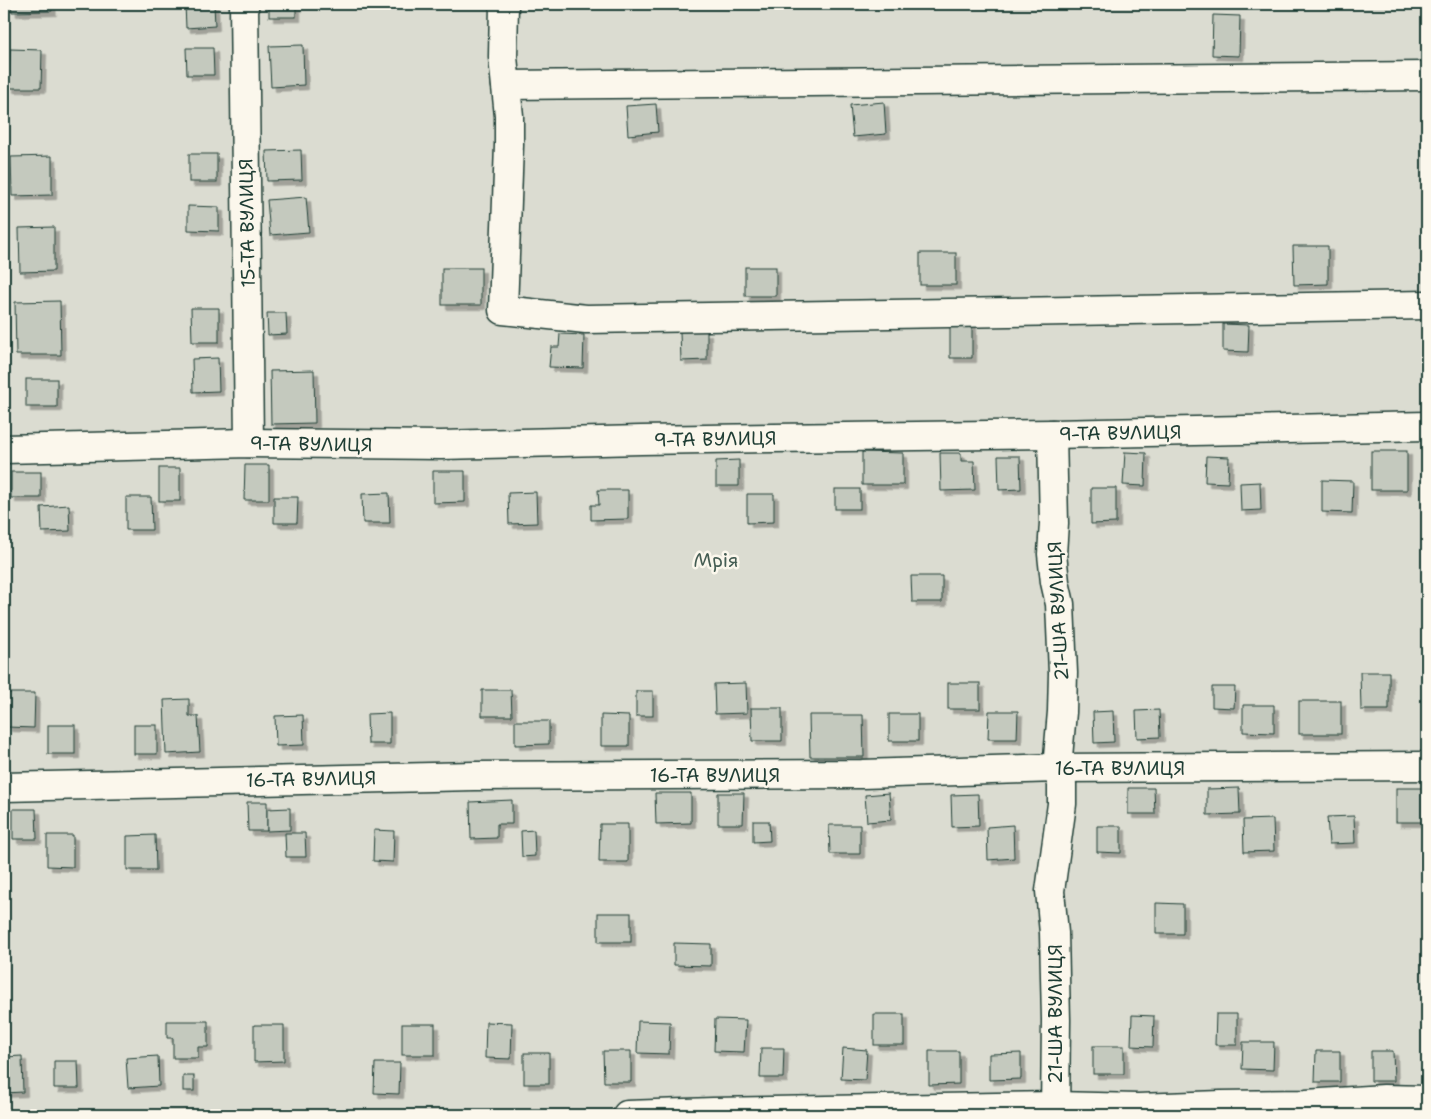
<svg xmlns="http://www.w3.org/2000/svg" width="1431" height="1119" font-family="'Shantell Sans',sans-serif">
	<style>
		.green { fill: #dbdcd1; stroke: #7d8c82 }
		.building { fill: #c4c9be; stroke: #1f3d34; filter: url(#shadow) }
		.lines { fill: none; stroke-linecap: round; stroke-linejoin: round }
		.street-casing { stroke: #1f3d34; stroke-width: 31 }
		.street { stroke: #fbf7ec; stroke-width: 28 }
		.labels { text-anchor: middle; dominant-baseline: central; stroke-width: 5; stroke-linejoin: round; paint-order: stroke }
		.street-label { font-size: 19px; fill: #1f3d34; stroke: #fbf7ec }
		.park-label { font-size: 19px; fill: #455d53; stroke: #fbf7ec }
	</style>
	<defs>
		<filter id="shadow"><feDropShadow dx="4.5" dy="4.5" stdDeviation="0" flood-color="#0004"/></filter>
	</defs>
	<rect width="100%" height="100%" fill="#fbf7ec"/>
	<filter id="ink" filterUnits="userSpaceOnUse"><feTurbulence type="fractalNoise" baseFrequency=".02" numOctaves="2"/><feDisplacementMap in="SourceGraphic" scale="10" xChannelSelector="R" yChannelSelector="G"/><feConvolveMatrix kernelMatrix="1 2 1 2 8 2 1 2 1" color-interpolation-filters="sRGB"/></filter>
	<g filter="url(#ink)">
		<rect class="green" x="4" y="4" width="1423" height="1111"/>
		<g class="building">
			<path d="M11 4H51L52 11 12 12Z"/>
			<path d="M185 4H214L215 26 186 28Z"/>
			<rect x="269" y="4" width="27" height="13"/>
			<path d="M1213 15 1240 16 1239 56 1212 55Z"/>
			<path d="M303 45 304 85 271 87 269 46Z"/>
			<path d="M186 48H213L214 75H187Z"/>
			<path d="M10 49 42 50 41 88H9Z"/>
			<path d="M884 102 886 134 853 137 850 105Z"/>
			<path d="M656 104 658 132 628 135 626 106Z"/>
			<path d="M301 150 302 180 267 181 266 151Z"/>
			<rect x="189" y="154" width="28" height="28"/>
			<path d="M52 156V195L12 196 11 157Z"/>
			<path d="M306 197 309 232 270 235 267 200Z"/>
			<path d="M188 206 219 207V231L188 230Z"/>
			<path d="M54 227V271L20 272 19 228Z"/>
			<path d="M1293 246H1328V284L1294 285Z"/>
			<rect x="920" y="253" width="36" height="32"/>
			<rect x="745" y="267" width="31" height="29"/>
			<rect x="442" y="268" width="39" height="37"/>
			<path d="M60 301 61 355H16L15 302Z"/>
			<path d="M191 308H219V342H192Z"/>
			<path d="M267 313H286L287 334 268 335Z"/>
			<path d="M950 319 972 320V358H950Z"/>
			<path d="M1223 324 1249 325 1248 352 1223 351Z"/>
			<path d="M707 331V360L681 361 680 332Z"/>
			<path d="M560 334 584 335 583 368 549 367 551 347H559Z"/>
			<path d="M218 358 219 391 193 392 192 359Z"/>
			<path d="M314 370 315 423 271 424 270 371Z"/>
			<rect x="26" y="379" width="31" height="28"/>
			<rect x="1371" y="451" width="36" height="39"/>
			<path d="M862 452 903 453V485H862Z"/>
			<path d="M1125 452 1146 453 1145 486 1123 485Z"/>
			<path d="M940 453H961V461H974L975 490 941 491Z"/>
			<path d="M998 456H1020L1021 489 999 490Z"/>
			<path d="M1206 456 1229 457 1228 483 1205 482Z"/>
			<path d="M739 460V486H716V461Z"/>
			<path d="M245 465H269V500H244Z"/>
			<rect x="159" y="468" width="21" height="33"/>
			<path d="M433 471H465V502L433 503Z"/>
			<rect x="11" y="472" width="30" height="26"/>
			<path d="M1322 480 1353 481 1352 513 1322 512Z"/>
			<path d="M1260 482 1261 510 1241 511 1240 483Z"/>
			<path d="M1091 488H1116V523L1091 524Z"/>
			<rect x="835" y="489" width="25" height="20"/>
			<path d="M598 490H628V519L591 520V505H599Z"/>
			<path d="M536 492 537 523 509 524 508 493Z"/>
			<path d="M389 493 390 523H363L362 494Z"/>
			<path d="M747 494H774V522L747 523Z"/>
			<path d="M126 497H151L152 530H126Z"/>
			<path d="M274 497H298L297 523H274Z"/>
			<path d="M69 505 70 531 42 532 41 507Z"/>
			<path d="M911 576H942V602H912Z"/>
			<path d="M1360 672H1389V710H1361Z"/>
			<path d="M746 683 747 713 715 714 714 684Z"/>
			<rect x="948" y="683" width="32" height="26"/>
			<path d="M1212 687H1235L1234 708 1212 707Z"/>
			<path d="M482 690H511L512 716H482Z"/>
			<rect x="636" y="691" width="17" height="25"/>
			<path d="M7 693H35L34 728 7 727Z"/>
			<path d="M189 699V716H198L200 752 166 754 164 700Z"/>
			<rect x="1299" y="701" width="42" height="33"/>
			<path d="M1243 705H1274V733L1243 732Z"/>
			<path d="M751 708H782V741H752Z"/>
			<path d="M1159 710 1160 737 1137 738 1136 711Z"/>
			<path d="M989 711H1018L1017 739H988Z"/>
			<path d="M1113 711 1114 742 1094 743 1093 712Z"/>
			<path d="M390 713V744H368L367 714Z"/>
			<rect x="889" y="714" width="29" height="27"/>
			<path d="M303 715 304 745 276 746 275 716Z"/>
			<path d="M601 715 629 716V746H601Z"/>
			<path d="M809 715H863L864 757H810Z"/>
			<path d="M515 721H549V744L515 745Z"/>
			<rect x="48" y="725" width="27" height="29"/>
			<rect x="134" y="725" width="23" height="29"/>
			<path d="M1128 788H1154L1155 814H1128Z"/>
			<path d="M1239 788 1240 814 1207 815V789Z"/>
			<rect x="1396" y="788" width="31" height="34"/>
			<path d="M655 793H691V823L656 824Z"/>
			<path d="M718 793H744L743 824H718Z"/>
			<path d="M889 793 891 820 867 822 865 795Z"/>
			<path d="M978 794 979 826 952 827 951 795Z"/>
			<path d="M512 800V824H497V838L471 839 470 802Z"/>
			<path d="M247 802H267V831H248Z"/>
			<path d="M290 808V830L267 831V809Z"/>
			<path d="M13 809H36L37 839H13Z"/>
			<path d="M1354 816 1355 843 1329 844 1327 817Z"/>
			<path d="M1273 819 1274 851 1244 852 1243 820Z"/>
			<path d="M753 821H769L770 841 753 842Z"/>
			<path d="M600 824H628V862H599Z"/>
			<path d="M829 825H860V854H830Z"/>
			<path d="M1013 825 1014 858 988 860 987 827Z"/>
			<path d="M1097 826H1121V853L1097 852Z"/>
			<path d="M374 830 394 831 393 862 373 861Z"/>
			<path d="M534 830 535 856 522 857 521 831Z"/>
			<path d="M285 833H305L306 857H286Z"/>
			<path d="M47 835H73V867L47 866Z"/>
			<path d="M155 835 156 870H127V836Z"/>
			<path d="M1156 903 1183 904V934H1156Z"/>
			<rect x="598" y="913" width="33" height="29"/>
			<path d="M674 943 711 944V966L674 965Z"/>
			<rect x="874" y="1014" width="30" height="31"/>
			<path d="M1216 1014H1237V1045H1215Z"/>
			<path d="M1132 1015 1154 1016 1153 1047 1131 1046Z"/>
			<path d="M715 1019 746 1020 744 1052 714 1051Z"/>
			<path d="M167 1021H208V1047H198V1058H173V1038H167Z"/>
			<path d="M638 1021 670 1022 669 1054 637 1053Z"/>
			<path d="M486 1022 512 1023 511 1059 485 1058Z"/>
			<rect x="402" y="1024" width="33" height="31"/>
			<path d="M254 1025H284V1061L254 1062Z"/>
			<path d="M1243 1042H1274L1273 1070 1242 1069Z"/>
			<rect x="1093" y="1046" width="31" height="28"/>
			<rect x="1424" y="1047" width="3" height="27"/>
			<path d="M761 1048H784L783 1078H760Z"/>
			<path d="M843 1048 867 1050 865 1080 841 1079Z"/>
			<path d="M603 1051H631V1082H604Z"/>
			<path d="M929 1051H959V1084L929 1085Z"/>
			<path d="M1316 1051H1340V1082H1315Z"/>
			<path d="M1371 1051H1393L1394 1081H1371Z"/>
			<rect x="524" y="1053" width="25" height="31"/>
			<path d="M1021 1053V1079L989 1080V1054Z"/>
			<path d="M22 1056 23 1092 4 1093V1057Z"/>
			<path d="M158 1056 159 1086 128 1088 126 1058Z"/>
			<path d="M54 1061H78L79 1088H54Z"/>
			<path d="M375 1063H400L399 1094 374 1093Z"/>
			<rect x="183" y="1076" width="11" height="15"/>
		</g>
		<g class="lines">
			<g class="street-casing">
				<g id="street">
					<path d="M244 4 249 443"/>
					<path d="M504 4 503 57 509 116V145L503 310 586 319 1427 305"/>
					<path d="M506 85 1427 76"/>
					<path d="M1052 434 1054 523 1052 554 1055 582 1060 604 1063 673 1062 712 1057 768 1062 784V804L1050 891 1054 933 1056 1020 1055 1115"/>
					<path d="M4 449 249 443 441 445 641 440 1052 434 1427 426"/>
					<path d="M4 787 474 776 862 774 1057 768 1427 766"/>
					<path d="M627 1115 713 1112 1055 1106 1138 1108 1221 1105 1306 1104 1384 1099 1427 1100"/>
				</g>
			</g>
			<use href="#street" class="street"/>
		</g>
	</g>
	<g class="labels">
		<g class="street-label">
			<text transform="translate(247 223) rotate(-91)">15-ТА ВУЛИЦЯ</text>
			<text transform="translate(1120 433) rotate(-1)">9-ТА ВУЛИЦЯ</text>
			<text transform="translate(715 439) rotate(-1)">9-ТА ВУЛИЦЯ</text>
			<text transform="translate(311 444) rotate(1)">9-ТА ВУЛИЦЯ</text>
			<text transform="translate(1058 611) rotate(-93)">21-ША ВУЛИЦЯ</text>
			<text x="1120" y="768">16-ТА ВУЛИЦЯ</text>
			<text x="715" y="775">16-ТА ВУЛИЦЯ</text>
			<text transform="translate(311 779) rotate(-1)">16-ТА ВУЛИЦЯ</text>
			<text transform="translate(1055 1014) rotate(-90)">21-ША ВУЛИЦЯ</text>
		</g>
		<g class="park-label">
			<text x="716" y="560">Мрія</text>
		</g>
	</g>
	<rect width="1431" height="1119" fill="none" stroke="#fbf7ec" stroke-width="20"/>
	<rect x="10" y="10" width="1411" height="1099" fill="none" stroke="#1f3d34" stroke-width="2" filter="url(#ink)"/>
</svg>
